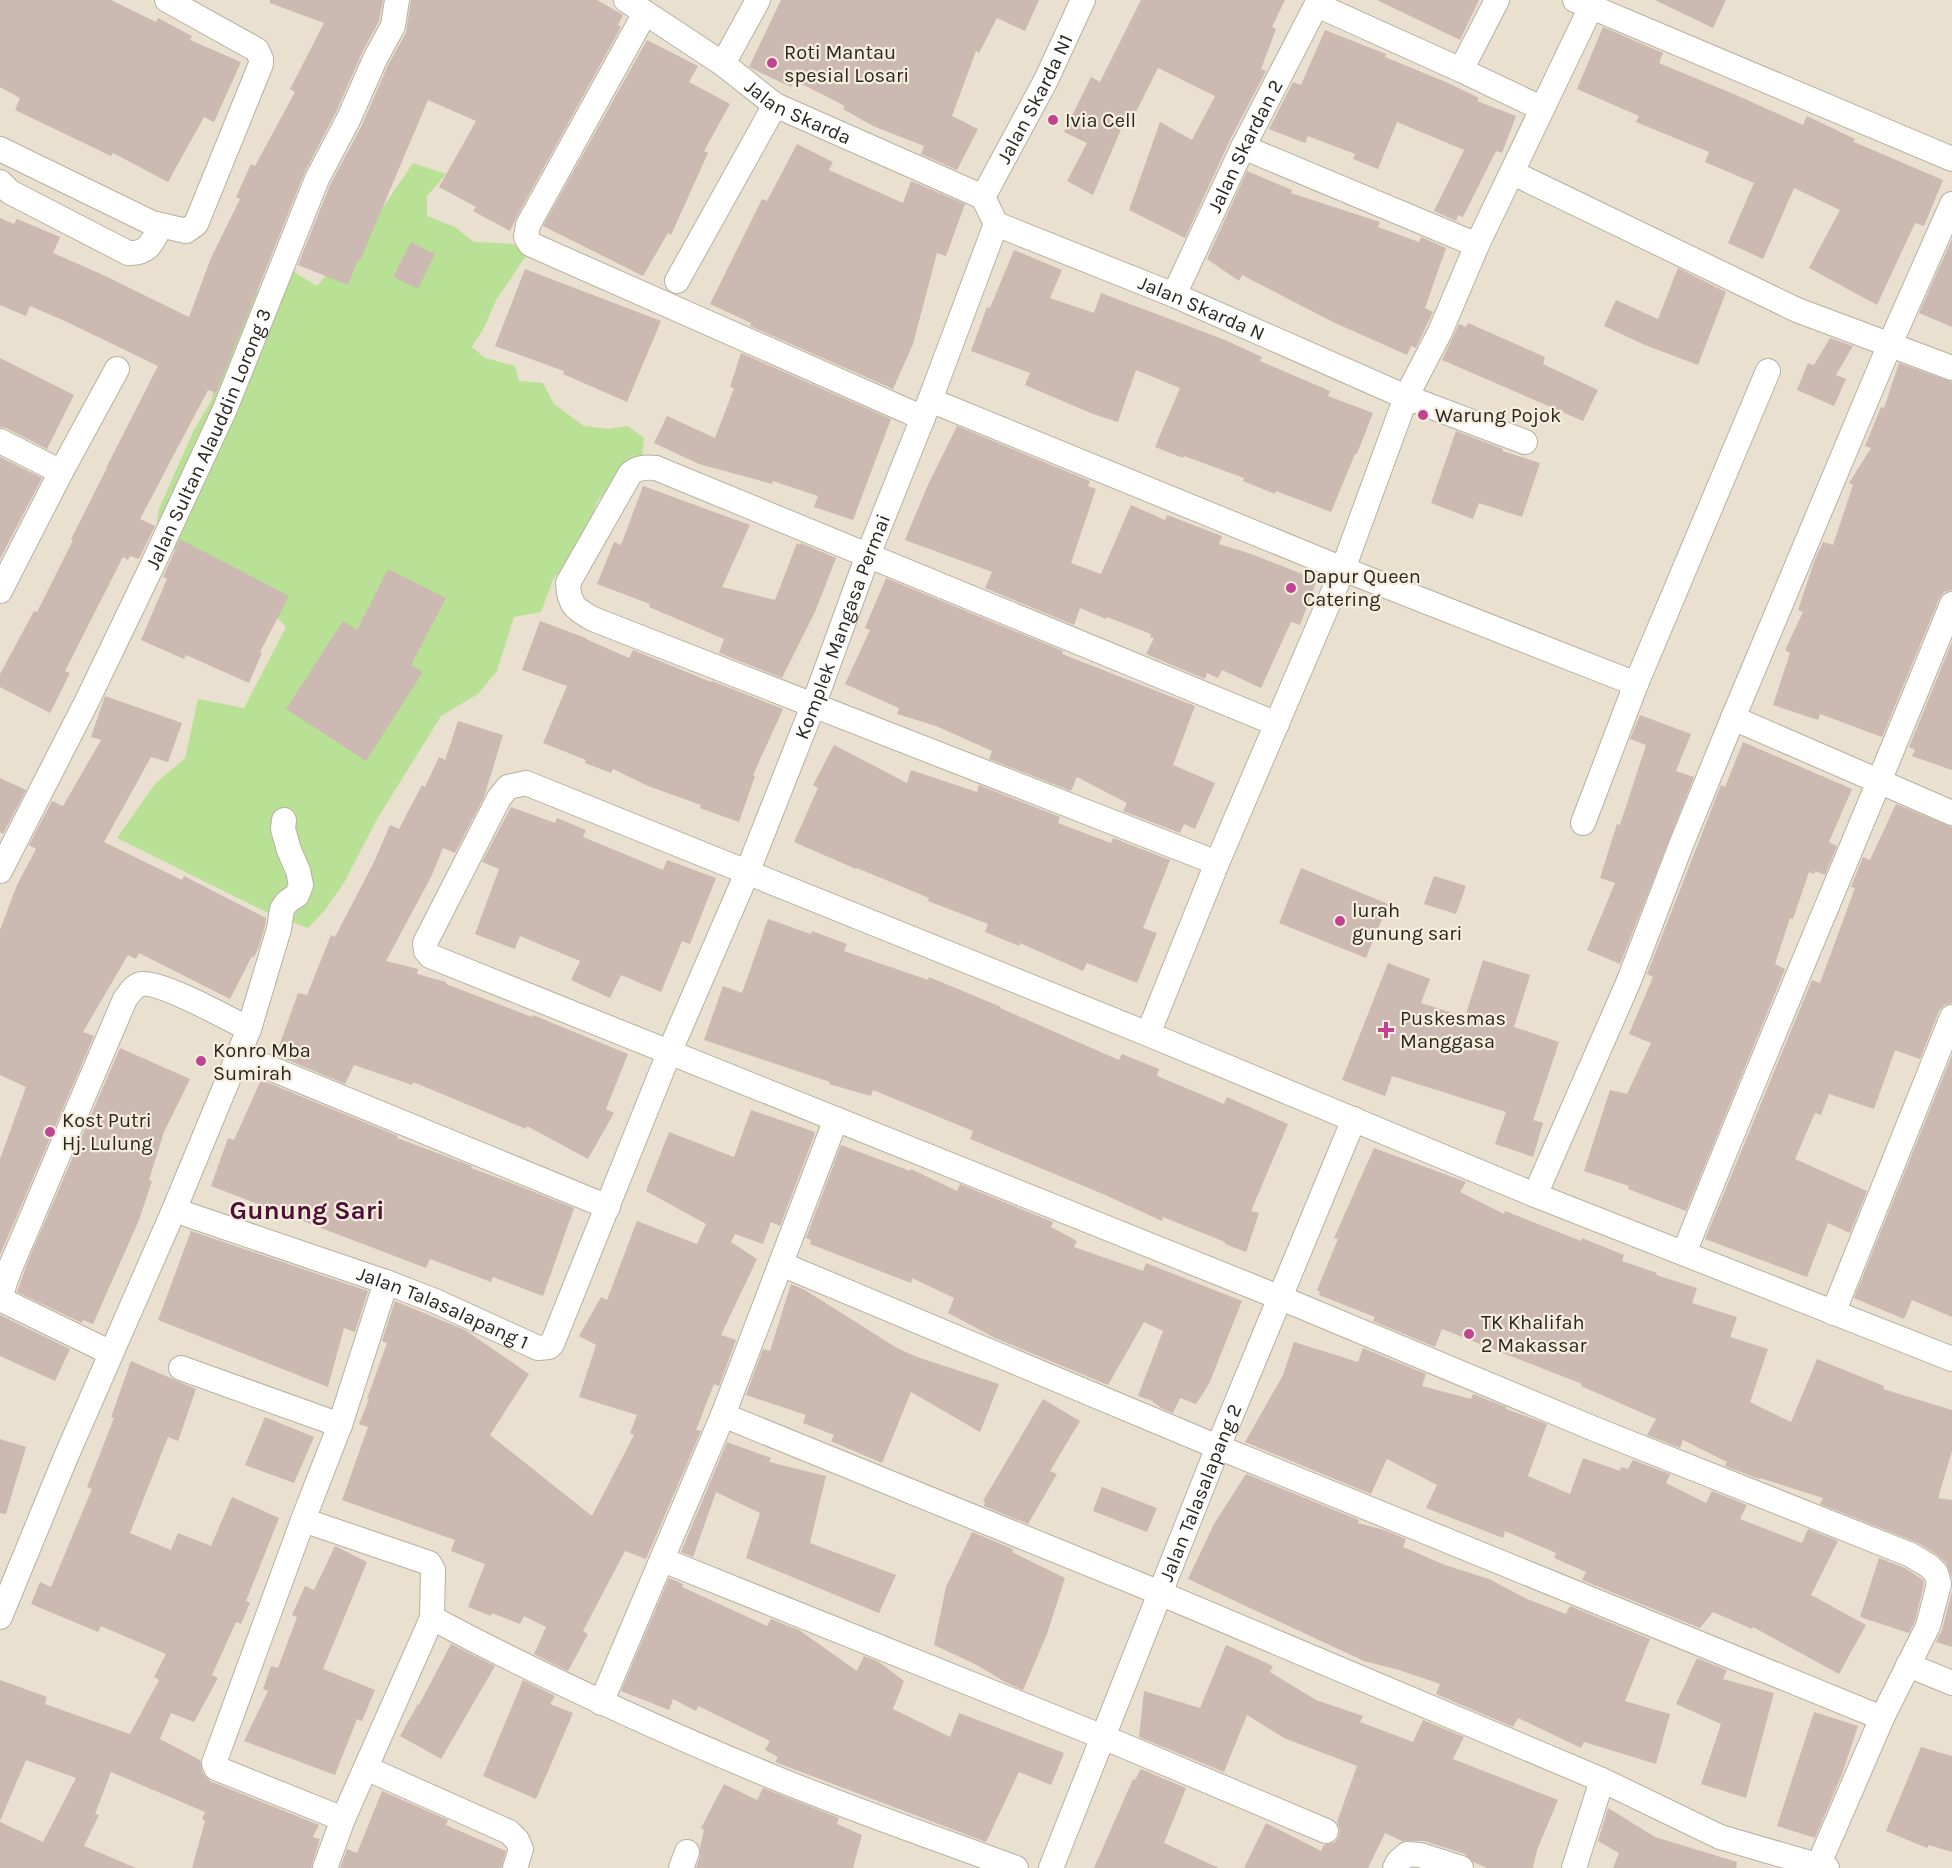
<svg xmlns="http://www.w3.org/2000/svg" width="1952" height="1868" font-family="Karla,sans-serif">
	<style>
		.green { fill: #b9e196 }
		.building { fill: #ccb9b1 }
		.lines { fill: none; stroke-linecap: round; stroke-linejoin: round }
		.street-casing { stroke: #b8b0a0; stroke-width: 26 }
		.street { stroke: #fff; stroke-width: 24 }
		.poi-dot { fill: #c14492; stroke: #f6eddc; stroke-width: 2 }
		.labels { text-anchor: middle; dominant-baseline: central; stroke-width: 4.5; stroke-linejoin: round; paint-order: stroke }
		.poi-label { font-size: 20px; fill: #2a2620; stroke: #f6eddc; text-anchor: start }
		.street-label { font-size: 20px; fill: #2a2620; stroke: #f6eddc }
		.district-label { font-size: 26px; font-weight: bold; fill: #4c1037; stroke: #f6eddc }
	</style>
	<rect width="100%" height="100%" fill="#e9e0cf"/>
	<path class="green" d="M413 163 446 174 427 196V216L455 227 474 242 514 244 526 256 496 300 485 326 472 347 485 358 515 366 519 381 543 383 554 404 584 426 608 429 628 426 644 438 642 458 617 477 597 502 588 528 572 555 553 580 541 612 514 617 497 671 478 694 441 716 376 821 345 881 325 910 308 928 266 912 117 838 155 784 185 758 198 699 244 708 286 627 246 586 156 540 158 511 193 432 211 401 223 349 241 308 283 265 317 286 381 210Z"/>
	<g class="building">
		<path d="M0 0H111L156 22 158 18 192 36 190 40 241 62 214 122 204 117 168 182 113 153 111 156 15 110 20 98 0 87Z"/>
		<path d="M270 0H383L379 21 362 53 336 112 304 174 216 393 208 390 140 519 155 526 139 559 130 556 128 560 123 557 65 671 70 673 50 713 0 687V674L34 611 37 612 73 540 71 539 107 468H106L158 366 67 322 30 306 26 316 0 305V218L14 224 17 219 60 237 53 253 101 274 189 317 211 258 240 199 236 197 251 164 255 166 295 92 290 89 324 23 270 3Z"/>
		<path d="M411 0H597L623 15 618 25 621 27 516 218 510 231 473 211 476 207 439 187 476 121 428 100 360 261 358 260 348 285 298 265 330 185 362 125 388 65 406 33Z"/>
		<path d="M781 0H1039L1025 31 997 18 979 53 976 51 952 116 978 129 957 170 921 154 924 146 873 126 843 109 845 106 794 80 791 87 749 67Z"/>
		<path d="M1141 0H1285L1272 27 1276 29 1261 69 1266 71 1230 140 1185 238 1129 210 1160 122 1192 140 1215 96 1158 68 1131 122 1125 120 1093 195 1067 181 1087 143 1064 132 1091 77 1100 82Z"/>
		<path d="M1377 0H1479L1460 40Z"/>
		<path d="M1655 0H1726L1713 28Z"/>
		<path d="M1603 27 1663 53 1659 63 1736 95 1803 125 1807 116 1855 139 1854 142 1943 180 1924 226 1915 223 1877 305 1809 268 1840 210 1794 188 1763 259 1728 243 1754 183 1705 162 1709 152 1636 122 1639 116 1577 89Z"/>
		<path d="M1325 30 1386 54 1385 57 1448 83 1479 98 1477 101 1516 116 1502 153 1496 151 1463 217 1458 215 1456 221 1434 211 1464 150 1397 122 1378 169 1353 159 1355 154 1308 136 1305 143 1269 129 1293 82 1301 85Z"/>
		<path d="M647 40 698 66 689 82 730 104 704 151 708 153 671 235 668 233 643 276 543 226Z"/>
		<path d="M797 144 833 162 829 170 903 203 911 181 965 204 946 256 937 253 913 344 893 389 750 326 751 323 710 304 762 199 767 201Z"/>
		<path d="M1247 171 1292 190 1291 193 1380 222 1378 227 1419 242 1421 237 1446 248 1425 308 1433 312 1416 348 1411 346 1407 355 1333 322 1242 275 1239 281 1207 259Z"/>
		<path d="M1952 239V327L1919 313Z"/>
		<path d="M411 242 435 254 418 289 393 277Z"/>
		<path d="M1014 250 1062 270 1050 298 1094 313 1101 293 1225 340 1262 357 1260 361 1330 391 1328 396 1373 413 1357 454H1355L1331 512 1276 491 1275 494 1243 481 1244 478 1184 456 1183 458 1155 447 1180 388 1136 370 1118 422 1093 414 1025 385 1030 373 971 351 987 307 990 308Z"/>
		<path d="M1678 268 1726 292 1698 365 1645 345 1604 326 1616 300 1658 319Z"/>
		<path d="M525 269 661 321 627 402 563 374 564 371 495 346Z"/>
		<path d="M1468 323 1545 357 1543 364 1598 390 1583 421 1442 360 1459 324 1466 327Z"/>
		<path d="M1830 338 1853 346 1836 375 1846 379 1834 406 1797 390 1808 363 1814 365Z"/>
		<path d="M741 353 891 419 853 520 814 507 818 496 773 481 772 484 699 464 654 443 667 416 715 438 734 388 730 387Z"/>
		<path d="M0 358 74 395 47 449 6 428 0 427Z"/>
		<path d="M1899 363 1952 382V590L1944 592 1939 599 1882 737 1820 714 1818 720 1773 705 1790 653 1785 650 1803 612 1798 610 1814 562 1823 542 1833 545 1853 485 1849 483 1871 448 1865 446 1881 407 1884 408Z"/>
		<path d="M957 426 1090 481 1088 486 1096 489 1071 563 1101 574 1131 505 1165 520 1167 515 1222 536 1219 544 1254 555 1317 580 1300 625 1291 622 1261 688 1222 670 1218 678 1207 673 1205 679 1146 654 1154 638 1150 637 1151 634 1107 617 1106 619 1080 608 1074 625 985 588 992 572 905 540 927 487Z"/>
		<path d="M1456 431 1503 449 1502 451 1540 463 1522 517 1479 503 1473 519 1431 503Z"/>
		<path d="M0 457 42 478 0 559Z"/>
		<path d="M643 486 750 525 722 587 775 600 797 543 800 545 801 543 836 558 815 612 782 678 719 653 724 639 649 607 650 604 597 584 614 542 621 545Z"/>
		<path d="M180 539 289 596 260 652 262 653 249 683 186 655 184 659 141 640 167 579 163 577Z"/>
		<path d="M388 569 446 598 411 665 423 672 366 761 286 709 343 621 357 630Z"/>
		<path d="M886 578 1063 651 1062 654 1195 706 1173 765 1215 783 1195 829 1184 824 1180 833 1123 811 1127 803 1077 777 1071 791 989 759 992 751 936 726 897 714 899 708 845 684 870 630 865 628Z"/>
		<path d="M540 621 586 638V639L629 658 633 650 711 682 712 681 783 709 753 775 755 776 739 822 700 808 701 805 648 786 613 769 611 773 585 763 586 760 543 743 567 686 522 670Z"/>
		<path d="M1952 642V770L1912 756 1915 750 1909 747Z"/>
		<path d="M105 696 182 723 168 762 151 757 104 842 182 880 184 876 266 918 265 926 259 947 254 957 252 956 230 999 139 953 136 959 128 955 83 1032 94 1036 0 1255V1159L26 1087 0 1075V930L17 885 36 849 29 845 52 801 63 806 101 740 91 737Z"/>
		<path d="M1640 715 1691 734 1676 771 1694 777 1620 964 1587 950 1615 883 1600 878 1617 824 1620 825 1646 745 1630 739Z"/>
		<path d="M458 721 503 735 484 797 455 853 443 848 431 877 386 961 418 969 417 974 446 982V984L532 1017 533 1015 628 1054 606 1109 614 1113 588 1159 527 1126 526 1129 413 1082 412 1085 354 1065 345 1084 276 1055 298 993 307 995 331 935 335 937 374 862 390 825 399 829 422 785 425 787 439 757 445 760Z"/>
		<path d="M1743 742 1852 789 1829 842 1837 846 1825 875 1815 871 1814 874 1809 872 1793 919 1790 918 1775 964 1785 969 1686 1211 1628 1189 1629 1186 1584 1171 1610 1090 1627 1094 1651 1043 1629 1034 1653 977 1647 974 1721 785 1725 787Z"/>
		<path d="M834 745 907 783 911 770 977 792 979 785 1060 817 1058 823 1111 843 1113 838 1170 860 1143 928 1157 933 1137 983 1087 963 1083 971 1020 943 1019 946 985 932 988 924 928 901 929 898 857 868 856 869 794 842 818 788 813 785Z"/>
		<path d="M0 778 26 790 3 834 0 832Z"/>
		<path d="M1896 804 1952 827V1003L1944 1005 1939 1011 1920 1059 1895 1050 1874 1109 1829 1094 1821 1115 1815 1113 1795 1159 1867 1191 1850 1233 1828 1223 1807 1277 1705 1239 1812 980 1820 983 1855 888 1851 887 1863 857 1870 860Z"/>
		<path d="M511 807 555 823 557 818 586 830 583 837 663 870 667 860 716 878 690 944 682 941 661 992 621 975 610 998 571 980 580 961 520 936 515 949 475 934 499 869 482 862Z"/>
		<path d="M1301 868 1388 904 1366 958 1279 923Z"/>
		<path d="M1434 876 1466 886 1456 914 1424 904Z"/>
		<path d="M768 919 811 934 812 931 847 944 844 951 928 980 929 977 1001 1007 1000 1008 1119 1060 1122 1054 1159 1069 1157 1076 1224 1104 1227 1097 1288 1124 1251 1211 1259 1213 1246 1252 1225 1244V1242L1163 1217 1162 1221 1103 1194 970 1139 973 1131 873 1090 871 1096 829 1084 830 1082 704 1040 723 986 742 993Z"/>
		<path d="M1483 960 1530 975 1514 1027 1559 1042 1533 1120 1543 1123 1533 1157 1495 1144 1506 1112 1392 1076 1385 1096 1342 1080 1388 963 1430 979 1421 1003 1465 1017Z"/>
		<path d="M120 1048 190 1079 164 1132 149 1180 152 1181 139 1220 93 1324 83 1320 82 1323 17 1292 28 1261Z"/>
		<path d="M1952 1055V1317L1912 1300 1904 1319 1854 1298Z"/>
		<path d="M261 1080 398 1136 397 1138 448 1157 472 1166 471 1168 509 1182 574 1208 543 1296 493 1277 491 1282 430 1259 426 1268 211 1186 228 1138 234 1140Z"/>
		<path d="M751 1110 815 1132 814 1136 780 1226 771 1222 763 1244 735 1234 731 1242 757 1259 721 1335 736 1340 719 1386 714 1384 696 1430 701 1431 646 1559 625 1551 583 1631 588 1634 568 1671 534 1654 546 1627 524 1616 520 1624 492 1613 491 1616 468 1607 485 1564 451 1551 455 1540 342 1500 368 1427 359 1424 369 1399H367L387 1343 382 1341 395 1301 465 1330 529 1374 490 1435 592 1516 634 1435 630 1433 637 1415 579 1397 596 1345 579 1336 601 1297 607 1300 637 1221 697 1244 706 1224 646 1191 669 1132 734 1157Z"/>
		<path d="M841 1145 910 1171 911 1169 957 1191 960 1184 1053 1222 1051 1227 1077 1241 1074 1247 1143 1271 1146 1263 1242 1301 1209 1384 1196 1404 1180 1398 1173 1413 1161 1408 1152 1401 1138 1396 1163 1331 1144 1322 1108 1385 995 1338 948 1313 954 1298 912 1278 911 1283 810 1244 811 1240 806 1238Z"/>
		<path d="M1374 1148 1466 1182 1460 1192 1504 1214 1505 1211 1581 1241 1582 1238 1624 1255 1622 1261 1657 1273 1656 1275 1697 1288 1692 1303 1737 1317 1730 1337 1768 1349 1750 1402 1791 1422 1817 1359 1884 1386 1883 1389 1952 1410V1451L1938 1498 1952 1500V1578L1946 1563 1936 1554 1918 1543 1820 1504 1823 1498 1760 1478 1759 1479 1725 1466 1727 1462 1683 1440 1680 1448 1647 1435 1656 1419 1581 1386 1582 1384 1442 1329 1435 1347 1373 1321 1375 1317 1319 1295 1320 1292 1317 1290 1338 1239 1334 1238Z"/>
		<path d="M191 1231 368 1291 355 1332 344 1328 328 1387 158 1320Z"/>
		<path d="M791 1284 805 1290 897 1348 917 1357 999 1384 980 1432 911 1392 882 1463 831 1441 834 1435 803 1423 806 1415 746 1395 763 1349 770 1351Z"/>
		<path d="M0 1315 70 1349 55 1381 0 1356Z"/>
		<path d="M1294 1342 1358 1362 1363 1348 1426 1374 1422 1386 1471 1399 1473 1394 1506 1407V1409L1547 1424 1528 1476 1570 1494 1583 1458 1620 1471 1621 1467 1628 1469 1633 1460 1670 1474 1666 1483 1706 1503 1712 1491 1747 1505 1740 1519 1802 1543 1808 1529 1838 1541 1811 1595 1866 1625 1839 1674 1753 1627 1752 1629 1713 1612 1700 1628 1582 1580 1586 1572 1554 1558 1556 1553 1505 1531 1503 1538 1426 1508 1437 1485 1387 1459 1371 1494 1245 1442 1283 1375Z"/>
		<path d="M131 1361 196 1389 178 1441 168 1437 130 1533 171 1550 178 1533 211 1546 232 1497 279 1518 246 1601 250 1603 241 1624 236 1622 212 1675 218 1678 194 1722 171 1713 160 1739 200 1760 203 1773 210 1781 319 1825 313 1837 320 1839 311 1868H192L205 1821 202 1819 205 1812 111 1772 95 1814 99 1815 84 1846 136 1868H0V1822L43 1842 76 1778 26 1760 0 1821V1680L47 1697 45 1704 130 1734 159 1680 154 1677 166 1654 101 1626 98 1632 31 1604 40 1582 51 1587 92 1489 87 1487 114 1418 111 1417Z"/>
		<path d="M1043 1399 1080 1421 1050 1471 1057 1474 1028 1524 984 1506 985 1502 983 1501Z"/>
		<path d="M265 1417 314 1437 294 1483 245 1465Z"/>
		<path d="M0 1439 26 1447 6 1514 0 1513Z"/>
		<path d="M727 1442 771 1458 769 1462 826 1476 810 1543 896 1575 879 1613 746 1558 760 1513 716 1492 693 1557 681 1552Z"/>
		<path d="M1246 1474 1359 1520 1358 1523 1384 1530 1406 1539 1403 1547 1445 1565 1489 1579 1527 1599 1566 1614 1570 1606 1650 1639 1625 1701 1670 1714 1656 1764 1584 1742 1581 1748 1518 1718 1513 1727 1436 1694 1440 1684 1399 1670 1364 1661 1188 1579 1214 1524Z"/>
		<path d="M1102 1487 1157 1508 1147 1532 1093 1511Z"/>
		<path d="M972 1532 1013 1549 1012 1552 1065 1578 1047 1634 1023 1690 1005 1682 977 1665 934 1645 946 1587Z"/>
		<path d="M335 1546 367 1562 323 1669 375 1690 362 1721 357 1719 335 1775 244 1741 268 1691 263 1689 271 1666 278 1668 297 1617 292 1615 305 1586 314 1590Z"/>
		<path d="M1879 1558 1905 1568 1923 1580 1924 1584 1915 1621 1909 1633 1860 1617Z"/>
		<path d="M669 1578 683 1584 682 1587 767 1626 771 1619 799 1630 857 1671 864 1656 879 1662 904 1681 893 1709 950 1737 959 1713 1064 1753 1051 1785 1019 1772 986 1842 775 1762 778 1757 765 1750 770 1741 698 1706 696 1711 673 1699 669 1710 621 1691Z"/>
		<path d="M1952 1591V1647L1936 1642 1942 1630Z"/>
		<path d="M451 1644 495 1666 441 1759 400 1736 418 1704 419 1705Z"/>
		<path d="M1226 1645 1273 1666 1270 1672 1316 1700 1363 1716 1360 1722 1413 1742 1423 1720 1464 1737 1453 1759 1558 1800 1537 1850 1533 1868H1487L1473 1862 1465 1854 1424 1841H1402L1385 1833 1368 1868H1244L1266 1823 1321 1851 1324 1845 1335 1842 1339 1836 1340 1830 1337 1822 1357 1766 1284 1738 1247 1715 1224 1772 1139 1737 1144 1691 1200 1708Z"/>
		<path d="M1697 1658 1727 1670 1723 1679 1774 1693 1746 1798 1701 1784 1721 1724 1676 1704Z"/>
		<path d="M523 1680 555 1696 550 1704 573 1713 536 1799 483 1776Z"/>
		<path d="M1814 1712 1858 1726 1842 1774 1815 1838 1777 1826Z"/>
		<path d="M1921 1747 1952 1756V1852L1929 1845 1927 1848 1886 1831Z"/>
		<path d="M1141 1769 1186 1788 1164 1843 1219 1868H1094L1133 1779 1135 1780Z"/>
		<path d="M724 1784 757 1800 763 1788 839 1818 837 1824 862 1835 853 1868H696L700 1856V1847L704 1830 701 1828Z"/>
		<path d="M382 1791 448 1820 446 1825 506 1851 501 1868H340L347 1849 357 1853Z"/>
		<path d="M1608 1808 1655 1837 1737 1862 1736 1868H1613L1619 1853 1598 1841Z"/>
	</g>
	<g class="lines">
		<g class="street-casing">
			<g id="street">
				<path id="s1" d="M626 0 723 64 775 105 983 197"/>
				<path d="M1575 0 1952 159"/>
				<path d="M1317 5 1461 70 1497 0"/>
				<path d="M645 13 528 225 526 237 530 244 923 418"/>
				<path d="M723 64 758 0"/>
				<path d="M1461 70 1541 108"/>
				<path d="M1243 147 1477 245"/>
				<path d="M0 149 152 223 186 231 196 224 261 64V59L257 50 167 0"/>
				<path d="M1513 173 1797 310 1952 368"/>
				<path d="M0 182 10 192 128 253C149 254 152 242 161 226"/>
				<path id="s2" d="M983 197 1046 80 1083 0"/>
				<path id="s3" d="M996 224 1174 295 1406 397 1525 442"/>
				<path d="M677 281 775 105"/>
				<path id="s4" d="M1174 295 1243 147 1319 0"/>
				<path d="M930 400 1343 569 1636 684"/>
				<path d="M0 441 61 472"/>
				<path d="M0 591 61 472 117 369"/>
				<path d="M1733 718 1952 813"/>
				<path d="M1583 823 1636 684 1768 371"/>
				<path d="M1217 863 593 619C575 609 569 605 568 583L630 474C637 467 646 467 656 468L1277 724"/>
				<path id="s5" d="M0 871 86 703 152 566 225 409 317 179 349 118 375 59 393 26 397 0"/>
				<path d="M1148 1034 1217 863 1343 569 1406 397 1440 332 1477 245 1591 7"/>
				<path d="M238 1055 608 1207"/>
				<path d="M836 1119 723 1415 1143 1586 1602 1780"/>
				<path d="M1535 1195 1628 983 1681 845 1733 718 1890 344 1952 204"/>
				<path id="s6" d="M174 1210 386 1282 435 1301 538 1348 549 1347 552 1344 669 1053 747 873 813 706 868 555 930 400 996 224 983 197"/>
				<path d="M1684 1253C1771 1036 1864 821 1952 604"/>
				<path d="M781 1264 1218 1447 1882 1718"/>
				<path d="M1833 1313 1952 1017"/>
				<path d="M111 1353 2 1300C0 1286 20 1246 26 1231 58 1154 92 1077 125 999 130 993 134 985 142 984 161 981 229 1019 249 1029"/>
				<path d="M181 1368 340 1425"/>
				<path d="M303 1520 429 1563 433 1570 432 1618 343 1819 325 1868"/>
				<path d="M663 1560 1103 1737 1326 1831"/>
				<path d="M0 1617 65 1459 174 1210 249 1029 279 929 282 909 287 902 297 895 301 885 298 871 289 850 283 829 284 820"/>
				<path d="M432 1618C543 1677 657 1729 773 1777 853 1810 935 1838 1016 1868"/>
				<path d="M1908 1665 1952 1683"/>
				<path d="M601 1703 723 1415"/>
				<path d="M366 1768 509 1832 517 1840 521 1849 515 1868"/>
				<path d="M343 1819 216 1768 214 1763 303 1520 340 1425 386 1282"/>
				<path d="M1818 1866 1882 1718 1928 1626 1939 1584 1936 1573 1929 1566 1911 1555 1597 1430 1281 1298 430 956 426 951 425 943 499 798 508 787 526 783 1148 1034 1535 1195 1952 1359"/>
				<path d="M681 1868 687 1852"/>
				<path id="s7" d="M1051 1868 1218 1447 1354 1119"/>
				<path d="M1395 1868 1398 1862 1407 1854 1420 1855 1461 1868"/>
				<path d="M1574 1868 1602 1780 1720 1837 1827 1868"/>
			</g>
		</g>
		<use href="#street" class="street"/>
	</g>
	<g class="poi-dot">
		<circle cx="772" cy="63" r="6"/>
		<circle cx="1053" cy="120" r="6"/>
		<circle cx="1423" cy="415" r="6"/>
		<circle cx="1291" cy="588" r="6"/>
		<circle cx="1340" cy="921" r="6"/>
		<path d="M1383 1021h6v6h6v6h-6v6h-6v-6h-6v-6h6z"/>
		<circle cx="201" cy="1061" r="6"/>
		<circle cx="50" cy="1132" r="6"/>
		<circle cx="1469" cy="1334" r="6"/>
	</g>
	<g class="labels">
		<g class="poi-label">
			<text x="784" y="52">Roti Mantau<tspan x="784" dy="23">spesial Losari</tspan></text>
			<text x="1065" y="120">Ivia Cell</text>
			<text x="1435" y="415">Warung Pojok</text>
			<text x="1303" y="576">Dapur Queen<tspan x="1303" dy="23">Catering</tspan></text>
			<text x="1352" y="910">lurah<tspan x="1352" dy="23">gunung sari</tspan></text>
			<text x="1400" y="1018">Puskesmas<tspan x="1400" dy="23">Manggasa</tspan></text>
			<text x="213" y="1050">Konro Mba<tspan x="213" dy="23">Sumirah</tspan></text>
			<text x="62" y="1120">Kost Putri<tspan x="62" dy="23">Hj. Lulung</tspan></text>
			<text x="1481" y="1322">TK Khalifah<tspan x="1481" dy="23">2 Makassar</tspan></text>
		</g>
		<g class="street-label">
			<text stroke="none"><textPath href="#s2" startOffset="111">Jalan Skarda N1</textPath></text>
			<text stroke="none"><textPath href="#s1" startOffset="206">Jalan Skarda</textPath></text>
			<text stroke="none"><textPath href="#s4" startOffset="165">Jalan Skardan 2</textPath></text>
			<text stroke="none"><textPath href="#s3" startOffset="222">Jalan Skarda N</textPath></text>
			<text stroke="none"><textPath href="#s5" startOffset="480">Jalan Sultan Alauddin Lorong 3</textPath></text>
			<text stroke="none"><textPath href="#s6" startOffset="1179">Komplek Mangasa Permai</textPath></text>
			<text stroke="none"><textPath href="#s6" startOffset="286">Jalan Talasalapang 1</textPath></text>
			<text stroke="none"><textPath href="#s7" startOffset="404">Jalan Talasalapang 2</textPath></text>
		</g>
		<g class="district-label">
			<text x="307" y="1210">Gunung Sari</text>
		</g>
	</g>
</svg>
